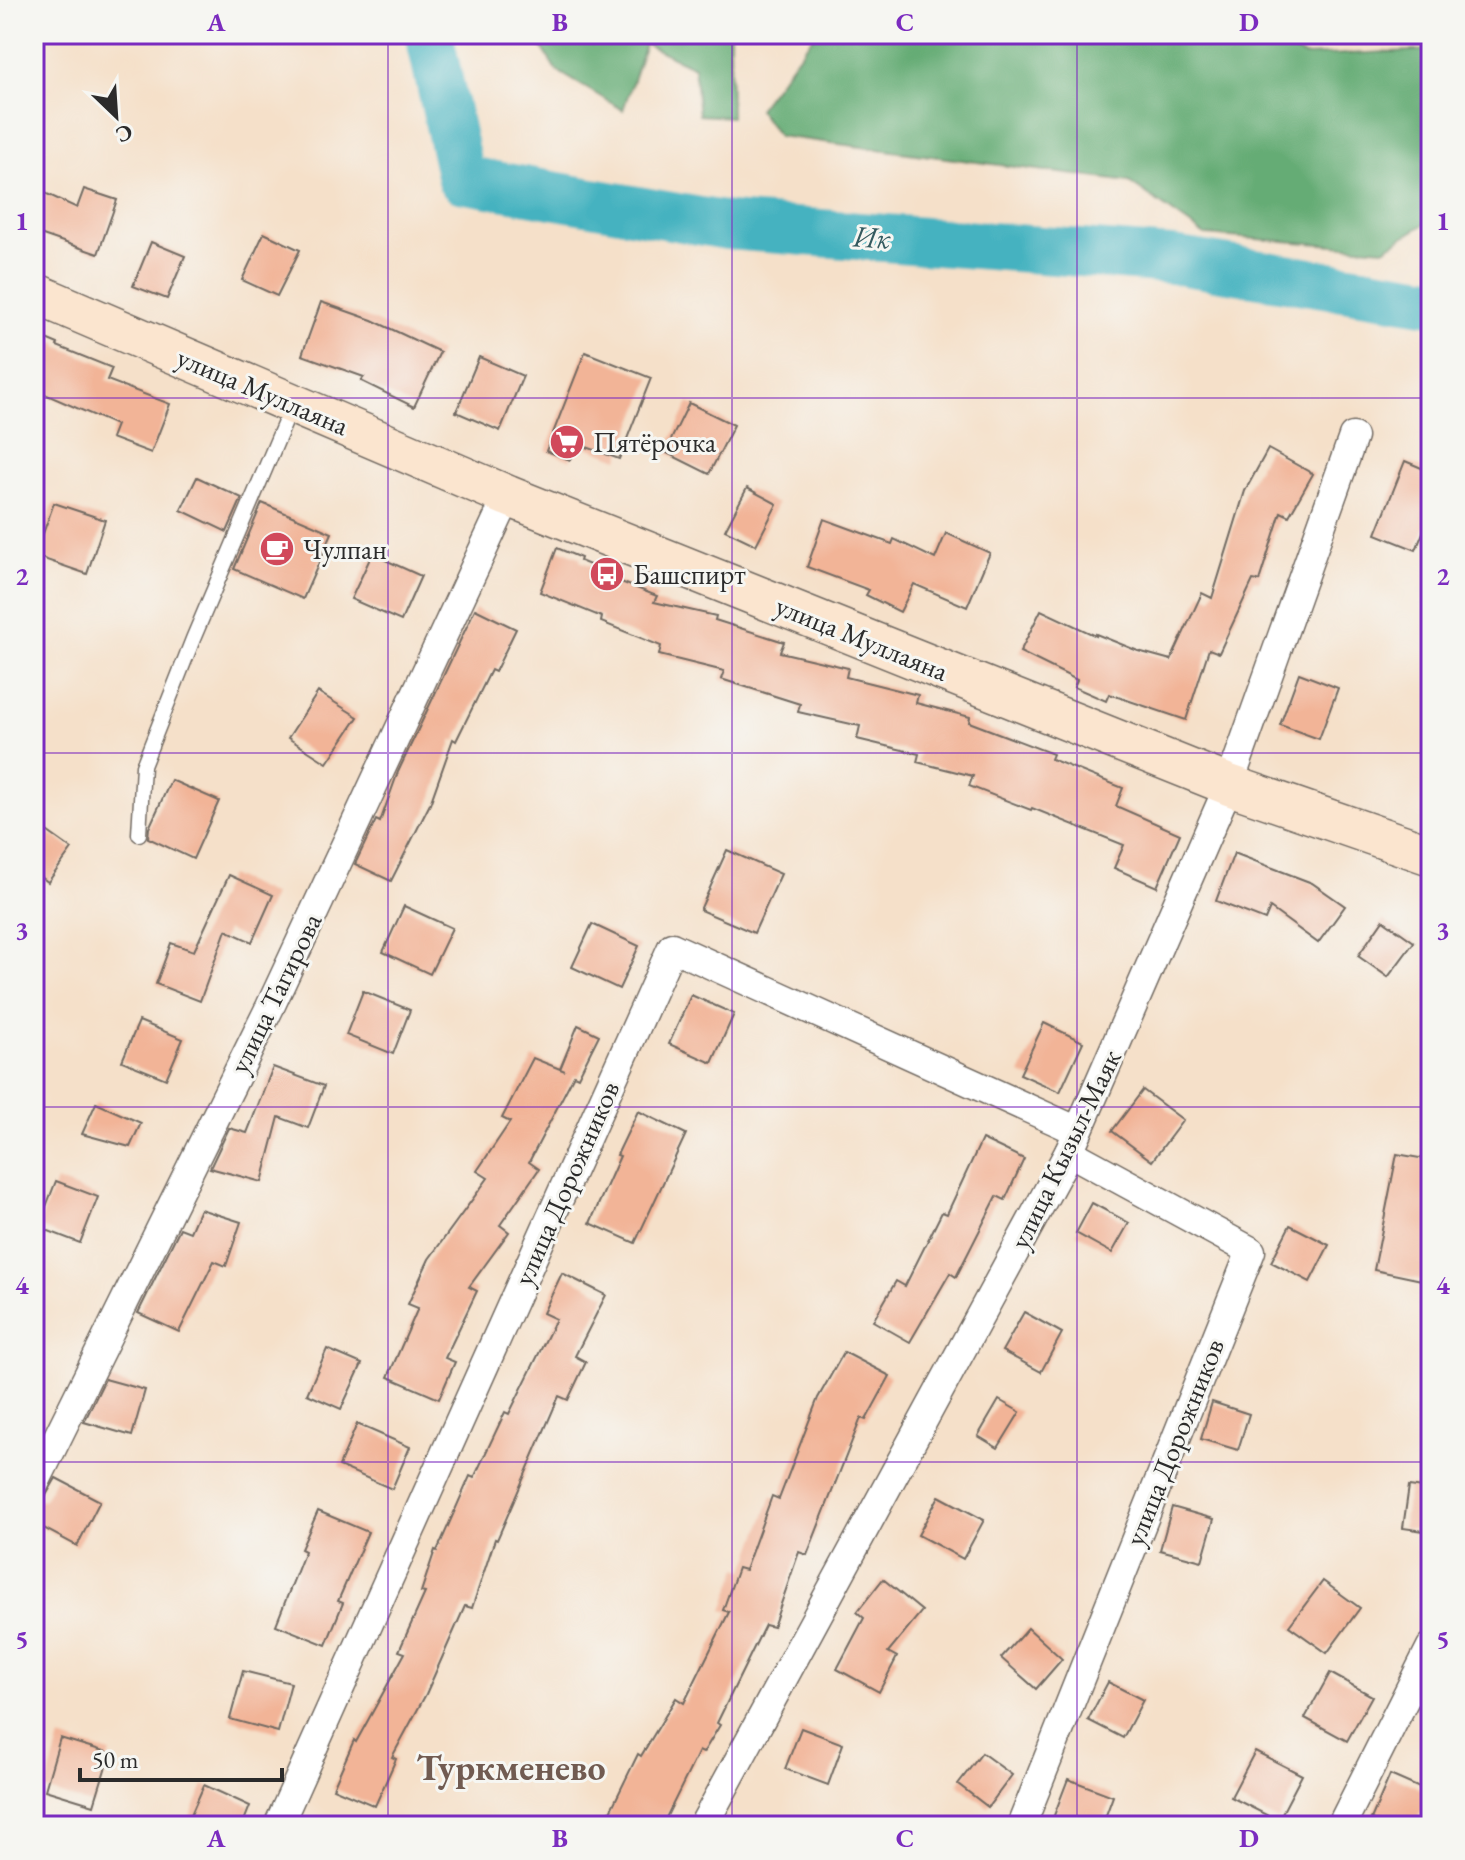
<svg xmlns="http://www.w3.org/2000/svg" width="1465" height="1860" font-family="'EB Garamond',serif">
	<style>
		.forest { fill: #65ac74; stroke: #486c50; stroke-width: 2 }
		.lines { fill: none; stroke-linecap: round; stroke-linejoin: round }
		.river { stroke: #44b2c0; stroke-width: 48 }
		.building { fill: #f2b497 }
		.lane-casing { stroke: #726a62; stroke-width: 17 }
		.street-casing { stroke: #726a62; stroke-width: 31 }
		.secondary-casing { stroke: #726a62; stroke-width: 43 }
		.lane { stroke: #fff; stroke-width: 14 }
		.street { stroke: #fff; stroke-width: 28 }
		.secondary { stroke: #fbe5cf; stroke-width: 40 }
		.grid { fill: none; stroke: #7b2cbf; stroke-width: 2; stroke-opacity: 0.55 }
		.labels { text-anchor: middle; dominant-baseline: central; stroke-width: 6; stroke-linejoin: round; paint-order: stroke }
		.street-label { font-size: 28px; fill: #2b2b2b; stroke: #f6f6f2 }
		.poi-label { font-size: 28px; fill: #2b2b2b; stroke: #f6f6f2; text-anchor: start }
		.water-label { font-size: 30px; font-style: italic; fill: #345a5f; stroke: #f6f6f2 }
		.district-label { font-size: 36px; font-weight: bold; fill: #715b51; stroke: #f6f6f2 }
		.neatline { fill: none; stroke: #7b2cbf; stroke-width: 3 }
		.grid-label { font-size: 26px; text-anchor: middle; font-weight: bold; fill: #7b2cbf }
	</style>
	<rect width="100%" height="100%" fill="#f6f6f2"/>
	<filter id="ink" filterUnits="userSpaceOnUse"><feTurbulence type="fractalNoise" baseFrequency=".0125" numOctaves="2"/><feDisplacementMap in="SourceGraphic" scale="16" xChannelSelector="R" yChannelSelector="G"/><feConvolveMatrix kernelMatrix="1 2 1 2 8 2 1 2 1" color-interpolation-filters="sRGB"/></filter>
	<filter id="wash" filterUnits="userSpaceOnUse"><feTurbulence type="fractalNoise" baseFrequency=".006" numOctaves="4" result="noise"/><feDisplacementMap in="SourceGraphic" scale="32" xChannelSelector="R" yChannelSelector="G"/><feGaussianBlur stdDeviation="1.8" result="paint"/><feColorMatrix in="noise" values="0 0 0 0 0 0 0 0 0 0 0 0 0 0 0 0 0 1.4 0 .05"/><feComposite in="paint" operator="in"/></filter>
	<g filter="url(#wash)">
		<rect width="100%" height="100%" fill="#f5e0c9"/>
		<g class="forest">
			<path d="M534 34H730L731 117 699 115 694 67 645 44 623 110 556 70Z"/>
			<path d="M815 34H1252L1304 56 1431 50V220L1384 249 1205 235 1129 182 778 136 758 109Z"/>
		</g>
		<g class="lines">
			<path class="river" d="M429 34 461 179 728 226 1172 260 1431 301"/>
		</g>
		<g id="blocks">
			<g class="building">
				<path d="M34 188 77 208 84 189 117 200 98 254 34 232Z"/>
				<path d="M264 233 300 250 277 296 242 280Z"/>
				<path d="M151 242 185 256 167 299 133 286Z"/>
				<path d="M321 302 372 320 440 352 414 407 361 381 364 377 302 355Z"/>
				<path d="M34 334 58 344 57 346 112 368 107 380 170 404 151 453 111 438 116 425 38 391 34 400Z"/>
				<path d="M585 352 651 378 619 459 576 443 570 460 546 451Z"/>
				<path d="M479 357 523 376 500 431 456 412Z"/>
				<path d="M689 403 734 425 709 474 665 452Z"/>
				<path d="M1268 449 1313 474 1289 516 1281 512 1259 581 1253 580 1219 653 1209 649 1186 720 1109 694 1106 701 1074 687 1077 680 1020 652 1041 610 1096 636V634L1138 651 1171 660 1202 593 1212 598 1245 491Z"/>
				<path d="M1405 461 1431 472V513L1416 550 1376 534Z"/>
				<path d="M197 477 242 498 227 532 181 510Z"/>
				<path d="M747 488 777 504 756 545 725 530Z"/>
				<path d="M54 503 105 520 87 574 35 556Z"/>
				<path d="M262 503 332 533 303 599 234 569Z"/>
				<path d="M824 519 892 544 894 539 935 559 946 533 990 553 967 607 914 584 900 612 866 595 869 590 807 567Z"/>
				<path d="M557 548 581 558 580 561 597 568 595 572 657 596 654 602 716 616 715 620 784 642 780 652 848 668 846 677 918 695 916 703 970 717 969 722 1053 754 1051 759 1123 788 1116 806 1180 834 1157 887 1114 868 1124 845 1032 808 1031 810 969 786 973 776 917 762 919 754 857 739 860 726 798 712 800 704 721 679 724 671 659 655 661 646 601 622 602 617 540 592Z"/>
				<path d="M372 554 421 576 401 621 351 599Z"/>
				<path d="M475 609 516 629 495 672 491 670 456 741 453 739 430 804 391 881 355 864 376 820 380 822 398 772Z"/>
				<path d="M1299 673 1338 688 1319 739 1280 725Z"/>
				<path d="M318 692 358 717 327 763 288 738Z"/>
				<path d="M171 780 219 801 193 859 148 838 149 828Z"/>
				<path d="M34 822 72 849 48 882 34 872Z"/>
				<path d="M727 850 781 874 754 933 700 910Z"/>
				<path d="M1234 853 1312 883 1345 906 1318 943 1270 908 1265 920 1216 901Z"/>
				<path d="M229 875 273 895 252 942 226 930 200 1001 156 984 171 943 194 951Z"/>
				<path d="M404 906 452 928 430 974 383 952Z"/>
				<path d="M1383 920 1414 942 1388 977 1358 956Z"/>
				<path d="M592 924 639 946 619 989 572 967Z"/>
				<path d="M363 991 410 1010 393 1054 346 1035Z"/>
				<path d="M691 995 734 1014 712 1063 669 1044Z"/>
				<path d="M139 1021 183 1039 166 1079 122 1061Z"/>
				<path d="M1044 1023 1083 1042 1060 1092 1020 1074Z"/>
				<path d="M578 1025 599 1035 578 1077 574 1075 529 1162 539 1169 500 1225 509 1232 469 1287 477 1291 445 1358 455 1362 439 1399 388 1377 418 1308 408 1304 429 1259 488 1178 477 1171 510 1122 502 1118 533 1058 565 1071 560 1069Z"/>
				<path d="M273 1067 324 1086 308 1128 279 1117 262 1182 210 1168 229 1128 247 1133Z"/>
				<path d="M1143 1090 1183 1120 1152 1161 1112 1131Z"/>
				<path d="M96 1103 141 1123 130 1147 82 1134Z"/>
				<path d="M638 1111 686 1134 635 1243 590 1223 620 1156 617 1155Z"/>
				<path d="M982 1139 1024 1159 1005 1200 997 1196 956 1277 950 1273 910 1342 873 1321 896 1281 905 1286 942 1212 947 1214Z"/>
				<path d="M1397 1154 1431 1160V1282L1374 1270Z"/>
				<path d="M56 1181 98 1197 80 1243 38 1227Z"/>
				<path d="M1092 1203 1129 1223 1112 1253 1076 1233Z"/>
				<path d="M200 1209 241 1222 226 1266 214 1261 179 1332 138 1313 180 1228 190 1232Z"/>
				<path d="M1290 1225 1329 1245 1310 1282 1271 1262Z"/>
				<path d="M562 1273 606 1295 575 1356 586 1362 568 1400 559 1396 497 1540 495 1539 472 1608 465 1606 426 1694 392 1757 396 1759 375 1806 333 1788 354 1740 356 1742 405 1653 399 1651 425 1593 421 1592 435 1550 437 1551 470 1476 474 1478 505 1412 509 1414 556 1319 543 1313Z"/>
				<path d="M1024 1312 1062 1333 1041 1372 1002 1351Z"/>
				<path d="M327 1349 362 1364 341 1409 307 1394Z"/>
				<path d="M844 1352 890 1376 866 1420 861 1418 807 1555 799 1552 773 1627 765 1625 717 1723 720 1725 703 1753 699 1751 662 1826H603L638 1754 641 1756 676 1698 684 1703 729 1612 723 1610 738 1568 745 1570 772 1496 779 1499 818 1398Z"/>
				<path d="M105 1379 145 1390 132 1436 84 1422Z"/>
				<path d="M999 1400 1020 1412 998 1448 978 1436Z"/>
				<path d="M1212 1402 1249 1414 1238 1450 1201 1439Z"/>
				<path d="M357 1424 410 1447 392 1489 339 1466Z"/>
				<path d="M56 1478 100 1501 77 1546 34 1523V1502L44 1499Z"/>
				<path d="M1409 1486 1431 1489V1532L1403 1528Z"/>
				<path d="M939 1496 984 1520 963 1559 918 1535Z"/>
				<path d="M1172 1507 1214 1519 1202 1561 1160 1550Z"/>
				<path d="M318 1511 368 1532 338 1601 343 1603 326 1645 276 1625 305 1551 301 1549Z"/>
				<path d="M883 1579 922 1611 888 1652 897 1657 879 1692 837 1669 864 1618 857 1612Z"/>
				<path d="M1323 1581 1360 1608 1327 1653 1289 1626Z"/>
				<path d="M1028 1628 1062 1659 1036 1689 1001 1658Z"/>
				<path d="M243 1671 291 1683 278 1732 230 1719Z"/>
				<path d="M1330 1673 1372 1696 1347 1741 1305 1718Z"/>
				<path d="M1108 1682 1143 1700 1123 1738 1088 1720Z"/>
				<path d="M801 1728 843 1744 828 1785 785 1769Z"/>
				<path d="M60 1738 110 1753 94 1805 45 1790Z"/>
				<path d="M1255 1751 1302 1775 1278 1821 1231 1797Z"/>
				<path d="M982 1753 1012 1775 988 1807 958 1784Z"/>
				<path d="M1390 1775 1429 1792 1415 1826H1387L1371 1819Z"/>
				<path d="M1068 1779 1113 1796 1102 1826H1050Z"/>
				<path d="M204 1785 250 1806 242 1826H186Z"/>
			</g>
		</g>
	</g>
	<g filter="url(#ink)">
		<use href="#blocks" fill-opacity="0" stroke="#726a62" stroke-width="2"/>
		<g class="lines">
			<g class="lane-casing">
				<path id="lane" d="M139 834 143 766 193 639 291 408"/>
			</g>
			<g class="street-casing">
				<g id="street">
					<path d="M34 1485 270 1007 508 496"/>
					<path d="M278 1826 672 947 1078 1131"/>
					<path d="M703 1826 1069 1152 1229 785 1353 437"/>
					<path d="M1021 1826 1251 1251 1069 1152"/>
					<path d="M1341 1826 1431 1647"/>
				</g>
			</g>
			<g class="secondary-casing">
				<path id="secondary" d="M34 293 508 496 1229 785 1431 855"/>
			</g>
			<use href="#lane" class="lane"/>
			<use href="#street" class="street"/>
			<use href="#secondary" class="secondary"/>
		</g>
	</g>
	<path class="grid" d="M388 34V1826M732 34V1826M1077 34V1826M34 398H1431M34 753H1431M34 1107H1431M34 1462H1431"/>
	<defs>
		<g id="supermarket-disc" transform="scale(1.8)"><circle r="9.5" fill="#d1495b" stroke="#f6f6f2"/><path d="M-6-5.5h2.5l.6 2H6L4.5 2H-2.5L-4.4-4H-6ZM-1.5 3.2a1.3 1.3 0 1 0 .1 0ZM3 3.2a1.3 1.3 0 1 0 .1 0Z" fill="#fff"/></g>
		<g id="cafe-disc" transform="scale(1.8)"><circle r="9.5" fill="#d1495b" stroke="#f6f6f2"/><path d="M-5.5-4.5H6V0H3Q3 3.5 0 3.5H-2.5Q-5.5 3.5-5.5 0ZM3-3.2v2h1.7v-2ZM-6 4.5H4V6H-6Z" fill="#fff"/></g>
		<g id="bus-disc" transform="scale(1.8)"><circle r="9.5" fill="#d1495b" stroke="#f6f6f2"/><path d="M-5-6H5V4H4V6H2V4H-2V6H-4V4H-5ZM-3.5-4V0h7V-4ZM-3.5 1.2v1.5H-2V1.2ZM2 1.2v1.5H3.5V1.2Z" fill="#fff"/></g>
	</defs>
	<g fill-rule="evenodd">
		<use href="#supermarket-disc" x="567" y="442"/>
		<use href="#cafe-disc" x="277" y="549"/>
		<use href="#bus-disc" x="607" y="574"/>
	</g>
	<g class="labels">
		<g class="street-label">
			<text transform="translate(263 391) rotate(23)">улица Муллаяна</text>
			<text transform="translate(862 638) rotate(22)">улица Муллаяна</text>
			<text transform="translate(275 993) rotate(-64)">улица Тагирова</text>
			<text transform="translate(1065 1149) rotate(-64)">улица Кызыл-Маяк</text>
			<text transform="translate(566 1183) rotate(-66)">улица Дорожников</text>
			<text transform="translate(1174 1442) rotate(-68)">улица Дорожников</text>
		</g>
		<g class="poi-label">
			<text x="593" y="442">Пятёрочка</text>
			<text x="303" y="549">Чулпан</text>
			<text x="633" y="574">Башспирт</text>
		</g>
		<g class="water-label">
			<text transform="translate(872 237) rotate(4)">Ик</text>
		</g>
		<g class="district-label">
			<text x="511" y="1767">Туркменево</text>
		</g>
	</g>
	<rect width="1465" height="1860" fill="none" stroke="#f6f6f2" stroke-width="88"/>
	<g transform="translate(116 116) rotate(155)" stroke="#f6f6f2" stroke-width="6" paint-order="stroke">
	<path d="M0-6L14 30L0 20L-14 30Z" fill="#2b2b2b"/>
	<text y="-12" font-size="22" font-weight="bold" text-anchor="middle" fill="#2b2b2b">С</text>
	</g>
	<path d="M80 1768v12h202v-12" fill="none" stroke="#2b2b2b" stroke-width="4"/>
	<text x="92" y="1768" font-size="24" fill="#2b2b2b" stroke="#f6f6f2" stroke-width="6" paint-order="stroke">50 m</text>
	<rect x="44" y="44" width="1377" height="1772" class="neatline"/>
	<g class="grid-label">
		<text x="216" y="31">A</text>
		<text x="560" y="31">B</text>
		<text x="905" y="31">C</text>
		<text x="1249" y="31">D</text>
		<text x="22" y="230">1</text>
		<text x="1443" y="230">1</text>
		<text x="22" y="585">2</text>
		<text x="1443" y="585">2</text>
		<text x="22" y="939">3</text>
		<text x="1443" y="939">3</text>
		<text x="22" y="1294">4</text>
		<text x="1443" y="1294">4</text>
		<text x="22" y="1648">5</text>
		<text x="1443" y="1648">5</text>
		<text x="216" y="1847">A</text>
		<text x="560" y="1847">B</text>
		<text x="905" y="1847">C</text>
		<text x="1249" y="1847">D</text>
	</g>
</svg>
